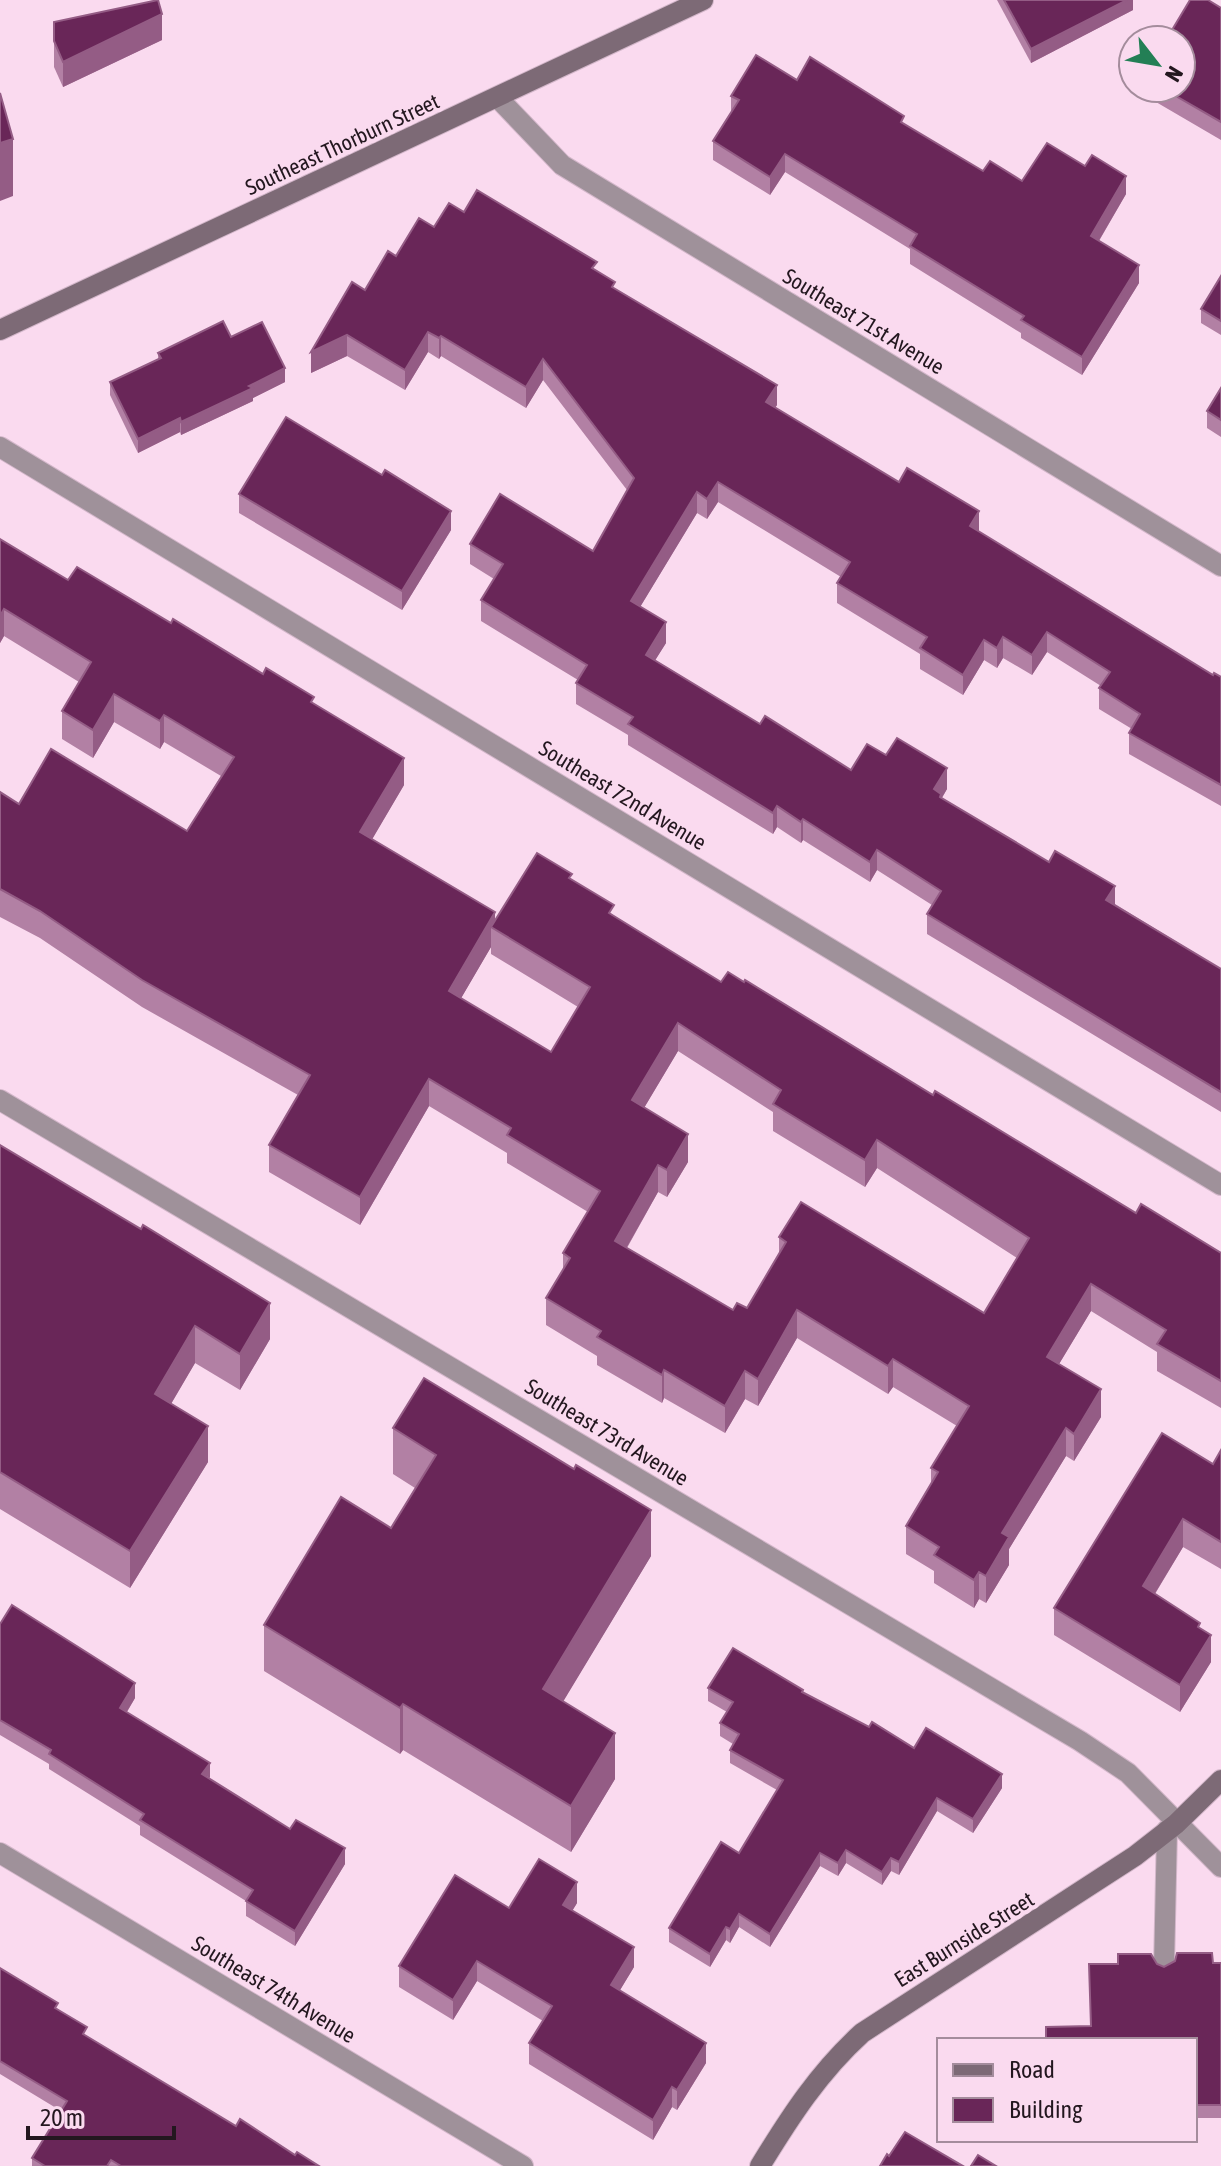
<svg xmlns="http://www.w3.org/2000/svg" width="1221" height="2166" font-family="'Asap Condensed',sans-serif">
	<style>
		.lines { fill: none; stroke-linecap: round; stroke-linejoin: round }
		.lane-casing { stroke: #d3b7ca; stroke-width: 22 }
		.street-casing { stroke: #d3b7ca; stroke-width: 22 }
		.secondary-casing { stroke: #d3b7ca; stroke-width: 22 }
		.lane { stroke: #9f919a; stroke-width: 20 }
		.street { stroke: #9f919a; stroke-width: 20 }
		.secondary { stroke: #7d6a76; stroke-width: 20 }
		.wall { fill: #b280a4; fill-rule: evenodd }
		.shaded-wall { fill: #945c85 }
		.building { fill: #692658; stroke: #945c85; stroke-width: 2; fill-rule: evenodd }
		.labels { text-anchor: middle; dominant-baseline: central; stroke-width: 8; stroke-linejoin: round; paint-order: stroke }
		.street-label { font-size: 22px; fill: #23171f; stroke: #fadaef }
	</style>
	<rect width="100%" height="100%" fill="#fadaef"/>
	<g class="lines">
		<g class="lane-casing">
			<path id="lane" d="M1164 1967 1167 1830"/>
		</g>
		<g class="street-casing">
			<g id="street">
				<path d="M498 98 562 165 1221 566"/>
				<path d="M0 447 1221 1185"/>
				<path d="M0 1100 1080 1741 1128 1773 1221 1867"/>
				<path d="M0 1853 523 2166"/>
			</g>
		</g>
		<g class="secondary-casing">
			<g id="secondary">
				<path d="M0 330 703 0"/>
				<path d="M760 2166C790 2117 819 2072 862 2033L1135 1856 1176 1824 1221 1780"/>
			</g>
		</g>
		<use href="#lane" class="lane"/>
		<use href="#street" class="street"/>
		<use href="#secondary" class="secondary"/>
	</g>
	<g class="wall">
		<path d="M997 0H1133V10L1031 63Z"/>
		<path d="M1221 8V140L1144 95V88H1181Z"/>
		<path d="M162 40 63 87 54 67V41Z"/>
		<path d="M797 80 904 124 983 171 1022 181 1126 194 1099 241 1139 283 1082 375 1021 338V333L910 264V249L785 172 770 195 713 160V141L731 113V96Z"/>
		<path d="M464 212 597 271 615 289 777 405 775 407 1213 675 1221 677V806L1129 754V733L1132 729 1099 709V688L1101 686 1047 652 1032 675 1003 658 997 668 984 660 963 695 920 669V654L837 603V583L841 577 718 502 707 519 697 513 640 607 666 643 655 660 760 724 851 770 947 789 942 798 1221 969V1112L927 934V914L932 905 877 870 870 882 803 840 801 843 777 827 773 834 628 745V735L576 704V683L578 680 481 621V600L494 579 470 564V544L593 551 627 490 543 380 526 408 441 356 439 359 428 352 405 390 347 356 311 373 365 290 396 256 434 227Z"/>
		<path d="M1221 276V335L1201 323V309Z"/>
		<path d="M231 337 285 382 253 398V401L181 435 180 432 138 453 110 395V382L158 359V353Z"/>
		<path d="M1221 388V437L1207 428V411Z"/>
		<path d="M382 475 451 530 402 610 239 513V494Z"/>
		<path d="M0 539 68 580 171 623 314 704 404 785 372 839 495 920 572 880 614 916 721 982 933 1095 1136 1213 1221 1253V1408L1157 1371V1352L1091 1311 1059 1364 1101 1417 1074 1461 1066 1456 1009 1549V1565L986 1603 979 1599 974 1608 934 1583V1571L906 1554V1526L931 1484V1468L957 1426 893 1387 888 1394 797 1338 758 1406 745 1399 725 1433 664 1398 662 1403 597 1365V1356L546 1325V1298L563 1270V1253L588 1212 507 1163V1153L429 1106 360 1225 269 1172V1145L298 1095 142 1007 40 938 0 917V792L19 804 187 831 221 776 164 742 160 749 114 722 93 758 62 739V711L79 682 4 636 0 643ZM491 947V954L578 1007 551 1052 461 998ZM678 1051 773 1112V1131L865 1187 877 1168 1017 1258 984 1313 779 1237V1254L747 1308 733 1310 627 1248 658 1192 667 1197 688 1162 644 1108Z"/>
		<path d="M0 1145 270 1339 240 1390 195 1363 171 1404 208 1462 130 1588 0 1509Z"/>
		<path d="M393 1428 651 1556 563 1701 615 1779 571 1852 403 1750 400 1754 264 1671V1625L391 1528 415 1488 393 1474Z"/>
		<path d="M1221 1450V1569L1183 1547 1155 1594 1200 1628 1211 1662 1180 1712 1054 1635V1608L1213 1464Z"/>
		<path d="M0 1624 135 1698 127 1712 210 1779 345 1864 295 1946 246 1916V1901L140 1835V1826L49 1769V1764L0 1735Z"/>
		<path d="M708 1688 803 1693 869 1727 1002 1788 973 1833 937 1811 899 1875 891 1871 882 1885 846 1863 838 1876 820 1866 770 1947 739 1927 730 1943 726 1940 710 1967 669 1942V1928L739 1853 777 1790 730 1763V1750L733 1744 720 1736V1723L727 1712 708 1701Z"/>
		<path d="M577 1903 572 1911 634 1967 620 1990 706 2063 677 2110 672 2107 653 2140 529 2064V2043L543 2021 477 1981 453 2020 399 1987V1966L509 1908Z"/>
		<path d="M1221 1963V2118H1195V2040L1090 2026 1157 1964 1164 1967Z"/>
		<path d="M0 1968 58 2009 87 2037 236 2126 319 2166H32V2158L61 2111 0 2074Z"/>
	</g>
	<g class="shaded-wall">
		<path d="M1127 0H1133V10L1031 63V49Z"/>
		<path d="M162 14V40L63 87V62Z"/>
		<path d="M13 139V196L0 201V143Z"/>
		<path d="M785 154V172L770 195V177Z"/>
		<path d="M1126 176V194L1091 254V236Z"/>
		<path d="M1139 265V283L1082 375V357Z"/>
		<path d="M428 332V352L405 390V370Z"/>
		<path d="M347 335V356L311 373V352Z"/>
		<path d="M441 336V356L439 359V338Z"/>
		<path d="M543 359V380L526 408V387Z"/>
		<path d="M285 368V382L253 398V401L181 435V422Z"/>
		<path d="M777 385V405L766 422V402Z"/>
		<path d="M180 418V432L138 453V439Z"/>
		<path d="M718 482V502L707 519V499Z"/>
		<path d="M697 492V513L631 622V601Z"/>
		<path d="M451 511V530L402 610V591Z"/>
		<path d="M979 511V532L970 526Z"/>
		<path d="M4 609V636L0 643V616Z"/>
		<path d="M666 622V643L646 675V655Z"/>
		<path d="M1047 632V652L1032 675V655Z"/>
		<path d="M1003 637V658L997 668V648Z"/>
		<path d="M984 640V660L963 695V675Z"/>
		<path d="M114 694V722L93 758V730Z"/>
		<path d="M164 715V742L160 749V721Z"/>
		<path d="M404 758V785L360 860V832Z"/>
		<path d="M947 768V789L941 799 934 789Z"/>
		<path d="M777 806V827L773 834V813Z"/>
		<path d="M803 819V840L801 843V822Z"/>
		<path d="M877 850V870L870 882V862Z"/>
		<path d="M1115 886V907L1106 900Z"/>
		<path d="M495 912V929L491 927V947L449 1019V991Z"/>
		<path d="M678 1023V1051L632 1128V1100Z"/>
		<path d="M429 1079V1106L360 1225V1197Z"/>
		<path d="M688 1134V1162L667 1197V1170Z"/>
		<path d="M877 1140V1168L865 1187V1160Z"/>
		<path d="M658 1165V1192L615 1268V1241Z"/>
		<path d="M1091 1284V1311L1047 1384V1357Z"/>
		<path d="M270 1303V1339L240 1390V1354Z"/>
		<path d="M797 1310V1338L758 1406V1379Z"/>
		<path d="M195 1326V1363L155 1431V1394Z"/>
		<path d="M893 1359V1387L888 1394V1366Z"/>
		<path d="M664 1370V1398L662 1403V1375Z"/>
		<path d="M745 1371V1399L725 1433V1406Z"/>
		<path d="M1101 1389V1417L1074 1461V1434Z"/>
		<path d="M208 1426V1462L130 1588V1551Z"/>
		<path d="M1066 1428V1456L1009 1549V1565L986 1603V1576L1002 1533Z"/>
		<path d="M651 1510V1556L543 1735V1689Z"/>
		<path d="M1183 1519V1547L1143 1613V1586Z"/>
		<path d="M979 1572V1599L974 1608V1580Z"/>
		<path d="M1211 1635V1662L1180 1712V1685Z"/>
		<path d="M135 1683V1698L120 1723V1708Z"/>
		<path d="M403 1704V1750L400 1754V1708Z"/>
		<path d="M615 1733V1779L571 1852V1806Z"/>
		<path d="M210 1763V1778L202 1774Z"/>
		<path d="M1002 1774V1788L973 1833V1819Z"/>
		<path d="M937 1798V1811L899 1875V1862Z"/>
		<path d="M345 1848V1864L295 1946V1931Z"/>
		<path d="M846 1850V1863L838 1876V1863Z"/>
		<path d="M820 1853V1866L770 1947V1934Z"/>
		<path d="M891 1858V1871L882 1885V1872Z"/>
		<path d="M577 1882V1903L563 1926V1905Z"/>
		<path d="M739 1914V1927L730 1943V1929Z"/>
		<path d="M726 1927V1940L710 1967V1954Z"/>
		<path d="M634 1947V1967L611 2005V1985Z"/>
		<path d="M477 1961V1981L453 2020V2000Z"/>
		<path d="M706 2043V2063L677 2110V2090Z"/>
		<path d="M672 2087V2107L653 2140V2120Z"/>
	</g>
	<g class="building">
		<path d="M158 0 162 14 63 62 54 41V22Z"/>
		<path d="M1004 0H1127L1031 49Z"/>
		<path d="M1190 0H1208L1221 8V122L1162 88H1181V40H1166Z"/>
		<path d="M756 55 797 80 810 57 904 116 901 122 983 171 990 161 1022 181 1047 143 1085 166 1092 155 1126 176 1091 236 1139 265 1082 357 1021 320 1024 316 910 246 917 234 785 154 770 177 713 141 739 100 731 96Z"/>
		<path d="M0 93 13 139 0 143Z"/>
		<path d="M477 190 597 262 592 268 615 282 612 287 777 385 766 402 899 482 907 468 979 511 970 526 1213 675 1214 673 1221 677V785L1129 733 1140 714 1099 688 1110 672 1047 632 1032 655 1003 637 997 648 984 640 963 675 920 648 927 637 837 583 850 562 718 482 707 499 697 492 631 601 666 622 646 655 760 724 765 716 851 770 867 744 886 755 897 738 947 768 934 789 941 794 940 797 1049 862 1055 851 1115 886 1106 900 1221 969V1092L927 914 941 891 877 850 870 862 803 819 801 822 777 806 773 813 628 724 633 717 576 683 587 665 481 600 503 564 470 544 500 494 593 551 634 478 543 359 526 387 441 336 439 338 428 332 405 370 347 335 311 352 352 282 365 290 388 251 396 256 419 218 434 227 449 203 464 212Z"/>
		<path d="M1221 276V321L1201 309Z"/>
		<path d="M223 321 231 337 262 322 285 368 249 386 253 388 181 422 180 418 138 439 110 382 161 358 158 353Z"/>
		<path d="M1221 388V420L1207 411Z"/>
		<path d="M286 417 382 475 385 470 451 511 402 591 239 494Z"/>
		<path d="M0 539 68 580 77 567 171 623 173 619 263 674 266 668 314 697 311 702 404 758 360 832 495 912 449 991 551 1052 590 987 491 927 537 853 572 874 569 878 614 905 609 913 721 982 728 972 744 982 745 980 933 1095 935 1091 1136 1213 1141 1204 1221 1253V1381L1157 1344 1166 1330 1091 1284 1047 1357 1101 1389 1074 1434 1066 1428 1002 1533 1009 1537 986 1576 979 1572 974 1580 934 1555 939 1547 906 1526 938 1472 931 1468 969 1406 893 1359 888 1366 797 1310 758 1379 745 1371 725 1406 664 1370 662 1375 597 1337 601 1331 546 1298 570 1258 563 1253 600 1191 507 1135 511 1128 429 1079 360 1197 269 1145 310 1075 142 980 40 911 0 889V792L19 804 51 749 187 831 234 757 164 715 160 721 114 694 93 730 62 711 91 662 4 609 0 616ZM678 1023 781 1090 773 1104 865 1160 877 1140 1029 1238 984 1313 801 1202 779 1237 786 1242 747 1308 737 1303 733 1310 615 1241 658 1165 667 1170 688 1134 632 1100Z"/>
		<path d="M0 1145 141 1229 143 1225 270 1303 240 1354 195 1326 155 1394 208 1426 130 1551 0 1472Z"/>
		<path d="M424 1378 574 1469 576 1465 651 1510 543 1689 615 1733 571 1806 403 1704 400 1708 264 1625 341 1497 391 1528 436 1455 393 1428Z"/>
		<path d="M1162 1433 1213 1464 1221 1450V1542L1183 1519 1143 1586 1200 1623 1198 1627 1211 1635 1180 1685 1054 1608Z"/>
		<path d="M12 1605 135 1683 120 1708 210 1763 202 1774 290 1829 296 1820 345 1848 295 1931 246 1901 253 1890 140 1820 144 1814 49 1754 51 1750 0 1720V1624Z"/>
		<path d="M733 1648 803 1690 802 1692 869 1727 872 1722 914 1748 926 1728 1002 1774 973 1819 937 1798 899 1862 891 1858 882 1872 846 1850 838 1863 820 1853 770 1934 739 1914 730 1929 726 1927 710 1954 669 1928 721 1842 739 1853 783 1780 730 1750 739 1734 720 1723 733 1702 708 1688Z"/>
		<path d="M539 1859 577 1882 563 1905 634 1947 611 1985 706 2043 677 2090 672 2087 653 2120 529 2043 552 2006 477 1961 453 2000 399 1966 455 1875 509 1908Z"/>
		<path d="M1177 1953H1212L1213 1963H1221V2105H1195V2040H1046V2027L1091 2026 1089 1964H1118V1954H1151L1157 1964 1164 1967 1175 1961Z"/>
		<path d="M0 1968 58 2003 55 2008 87 2027 83 2034 236 2126 240 2119 295 2155 297 2152 319 2166H121L111 2160 107 2166H45L32 2158 67 2101 0 2061Z"/>
		<path d="M905 2132 963 2166H880L887 2154 889 2156Z"/>
		<path d="M978 2155 996 2166H971Z"/>
	</g>
	<g class="labels">
		<g class="street-label">
			<text transform="translate(342 144) rotate(-25)">Southeast Thorburn Street</text>
			<text transform="translate(864 321) rotate(31)">Southeast 71st Avenue</text>
			<text transform="translate(623 795) rotate(31)">Southeast 72nd Avenue</text>
			<text transform="translate(607 1432) rotate(31)">Southeast 73rd Avenue</text>
			<text transform="translate(964 1939) rotate(-32)">East Burnside Street</text>
			<text transform="translate(274 1989) rotate(31)">Southeast 74th Avenue</text>
		</g>
	</g>
	<rect x="937" y="2038" width="260" height="104" fill="#fadaef" stroke="#a48c9c" stroke-width="2"/>
	<rect x="953" y="2064" width="40" height="12" fill="#7d6a76" stroke="#a48c9c" stroke-width="2"/>
	<text x="1009" y="2078" font-size="24" fill="#23171f">Road</text>
	<rect x="953" y="2098" width="40" height="24" fill="#692658" stroke="#a48c9c" stroke-width="2"/>
	<text x="1009" y="2118" font-size="24" fill="#23171f">Building</text>
	<g transform="translate(1157 64) rotate(121)"><circle r="38" fill="#fadaef" stroke="#a48c9c" stroke-width="2"/>
	<path d="M0-6L14 30L0 20L-14 30Z" fill="#237f55"/>
	<text y="-12" font-size="22" font-weight="bold" text-anchor="middle" fill="#23171f">N</text>
	</g>
	<path d="M28 2126v12h146v-12" fill="none" stroke="#23171f" stroke-width="4"/>
	<text x="40" y="2126" font-size="24" fill="#23171f" stroke="#fadaef" stroke-width="6" paint-order="stroke">20 m</text>
</svg>
